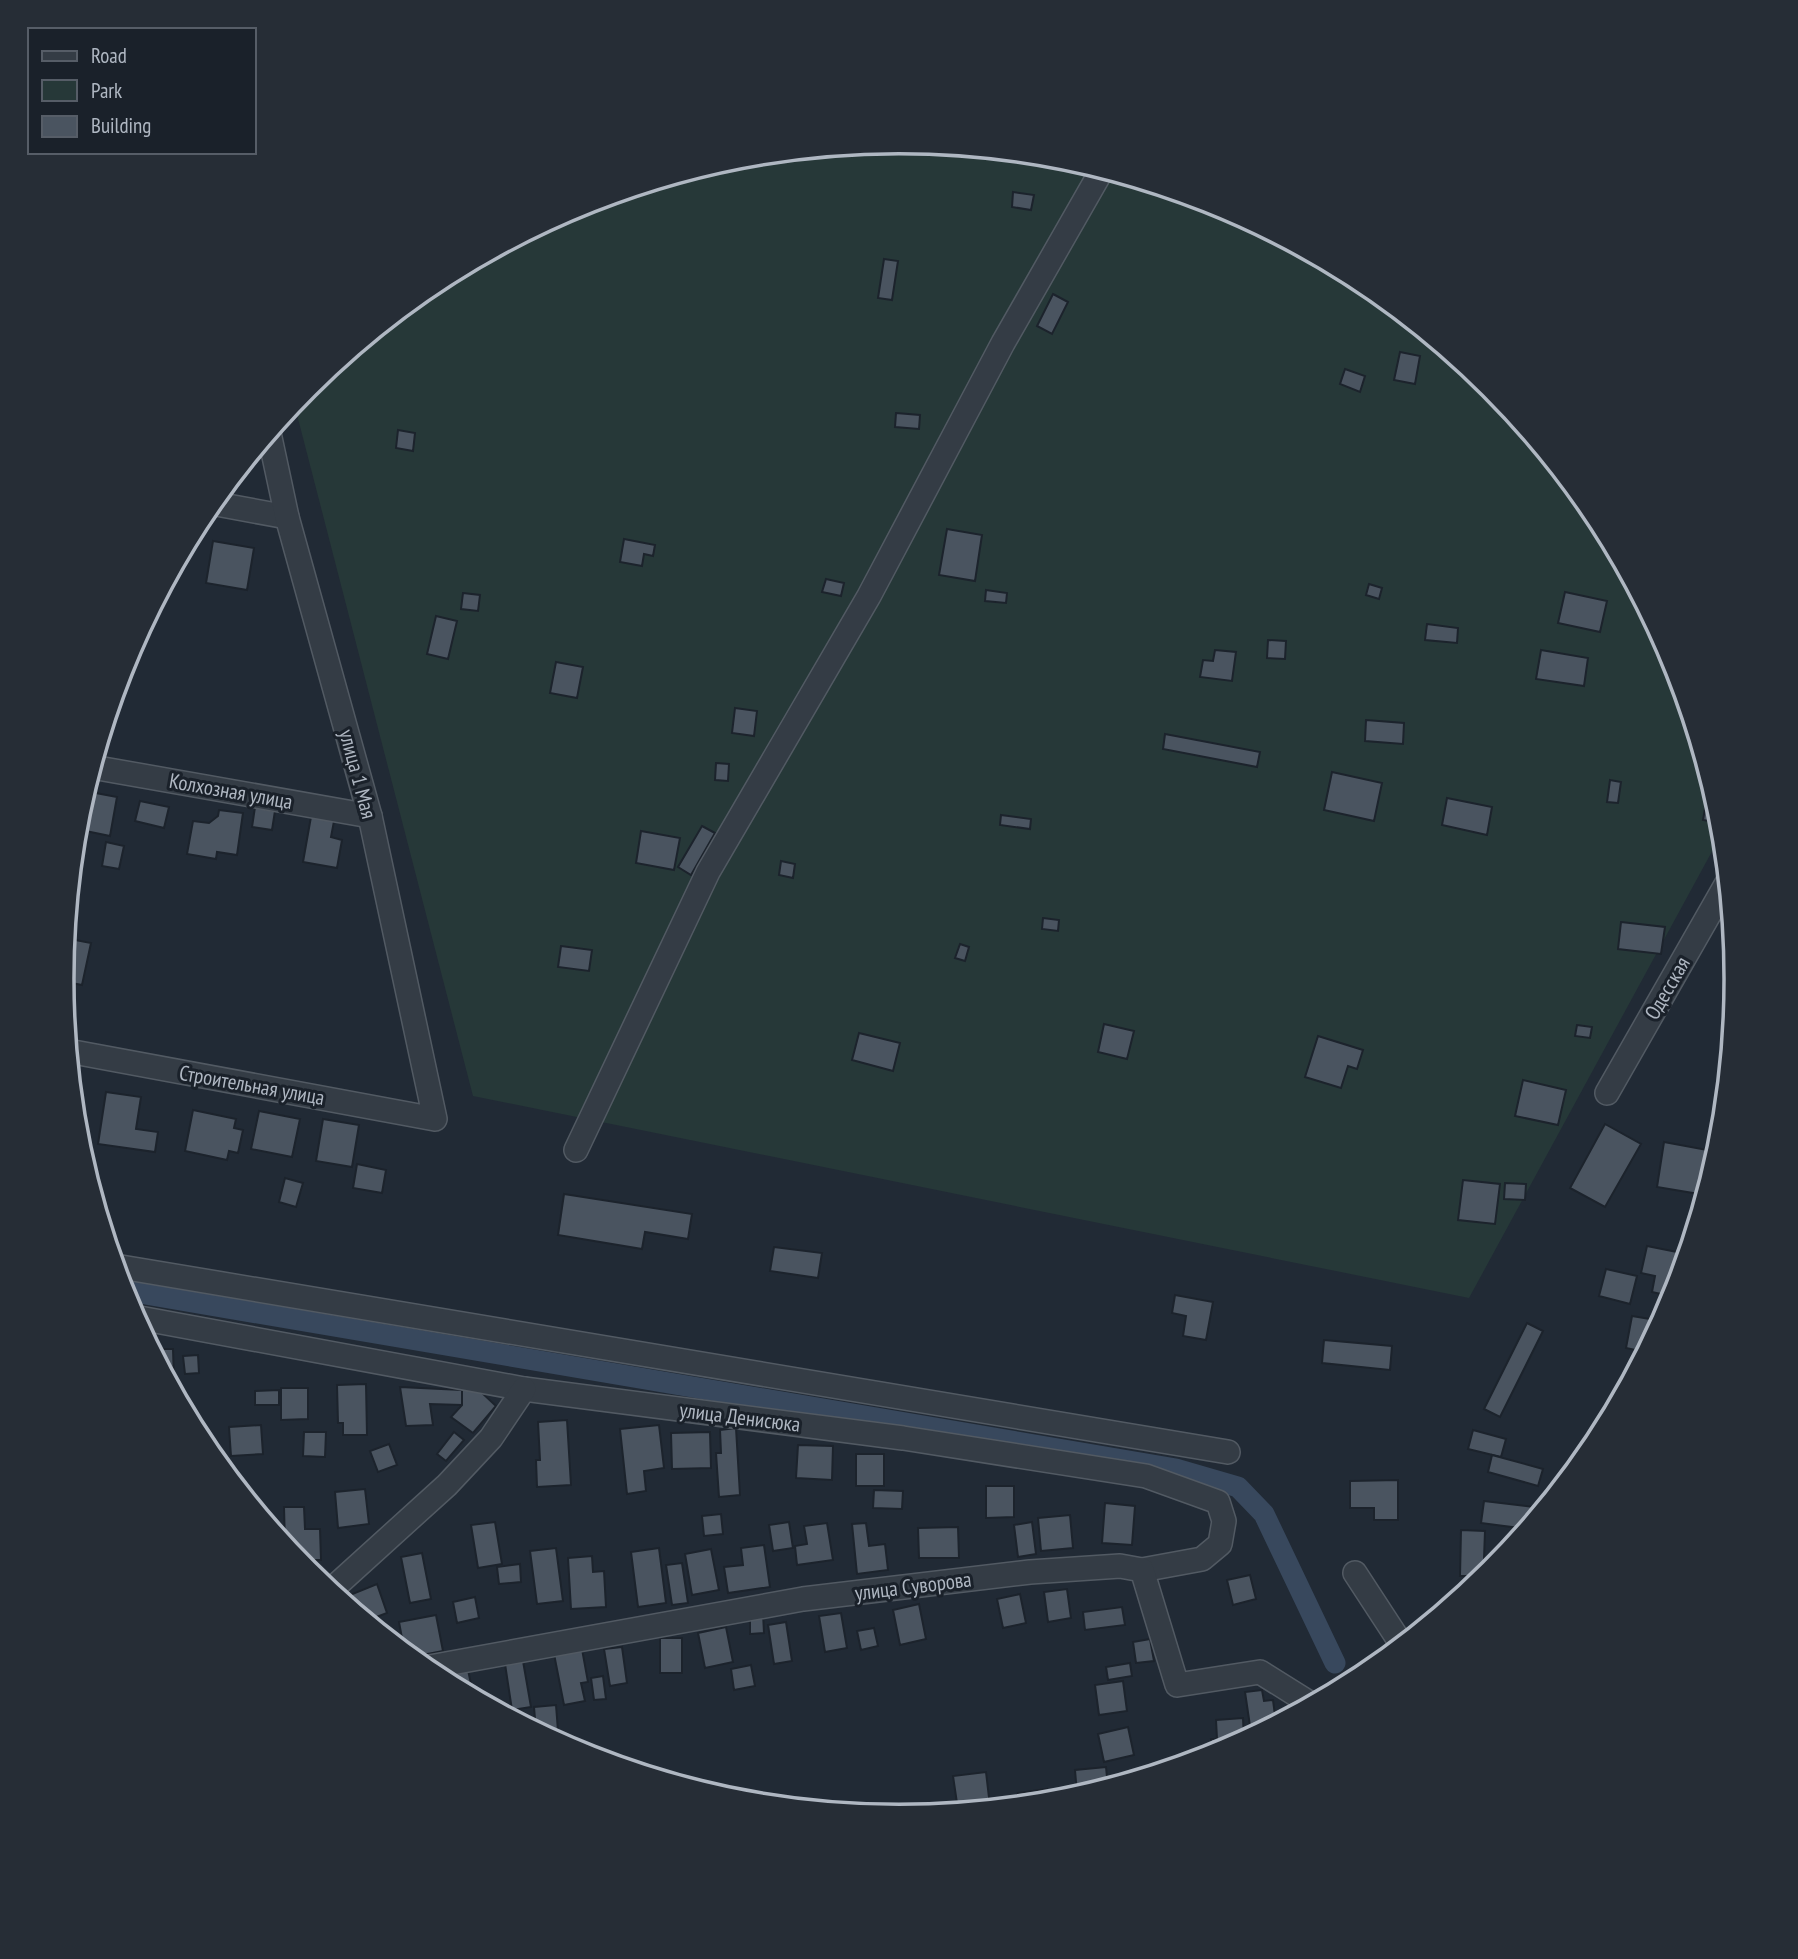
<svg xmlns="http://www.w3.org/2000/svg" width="1798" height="1959" font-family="'PT Sans Narrow',sans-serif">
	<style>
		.green { fill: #263838 }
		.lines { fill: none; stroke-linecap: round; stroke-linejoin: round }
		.canal { stroke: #38485d; stroke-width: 21 }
		.building { fill: #4a5460; stroke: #1c232c; stroke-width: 2 }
		.street-casing { stroke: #525a63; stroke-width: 26 }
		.street { stroke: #343c45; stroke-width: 23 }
		.labels { text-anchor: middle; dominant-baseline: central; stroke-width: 6; stroke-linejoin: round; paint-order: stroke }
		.street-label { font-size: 21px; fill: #afb7c2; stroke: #1a212a }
		.rim { fill: none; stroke: #afb7c2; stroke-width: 3.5 }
	</style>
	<rect width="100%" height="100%" fill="#212a35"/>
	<path class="green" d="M899 142 1063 158 1220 206 1365 283 1492 387 1596 514 1673 659 1721 816 1722 833 1469 1298 473 1096 294 403 307 387 434 283 579 205 736 158Z"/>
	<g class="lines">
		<path class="canal" d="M122 1290 1176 1469 1238 1487 1264 1514 1335 1663"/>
	</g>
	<g class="building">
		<path d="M1013 192 1034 195 1031 210 1012 207Z"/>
		<path d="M1314 256 1336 268 1313 264Z"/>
		<path d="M884 259 898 261 892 300 878 298Z"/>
		<path d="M1053 294 1068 302 1052 334 1037 326Z"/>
		<path d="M1400 352 1420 356 1415 384 1394 380Z"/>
		<path d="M1345 369 1365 376 1360 392 1340 384Z"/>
		<path d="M896 413 920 415 919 429 895 427Z"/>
		<path d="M398 430 415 433 413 451 396 448Z"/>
		<path d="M947 529 982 535 975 581 939 575Z"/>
		<path d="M624 539 655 545 653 556 644 554 642 566 620 562Z"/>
		<path d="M213 541 254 548 247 590 206 583Z"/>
		<path d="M826 579 844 583 841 596 822 592Z"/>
		<path d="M1369 584 1382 588 1379 599 1366 595Z"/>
		<path d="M986 590 1007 593 1006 603 985 601Z"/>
		<path d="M1565 592 1607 601 1600 632 1558 623Z"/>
		<path d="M463 593 480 595 478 611 461 609Z"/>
		<path d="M436 616 457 621 448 659 427 654Z"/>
		<path d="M1427 624 1458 628 1457 643 1425 640Z"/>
		<path d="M1268 640 1286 641 1285 659 1267 658Z"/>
		<path d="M1215 650 1236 652 1232 681 1200 677 1203 660 1213 661Z"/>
		<path d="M1541 650 1588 658 1584 686 1536 679Z"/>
		<path d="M556 662 583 667 577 698 550 693Z"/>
		<path d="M735 708 757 711 754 736 732 733Z"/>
		<path d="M1366 720 1404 723 1403 744 1365 741Z"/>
		<path d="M1165 734 1260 752 1257 767 1163 749Z"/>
		<path d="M716 763 729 764 728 781 715 780Z"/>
		<path d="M1332 772 1382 783 1374 821 1324 810Z"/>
		<path d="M1610 780 1621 782 1618 803 1607 802Z"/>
		<path d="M85 791 117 797 110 836 76 829Z"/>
		<path d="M1447 798 1492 807 1487 835 1442 825Z"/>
		<path d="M140 801 169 807 164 828 135 821Z"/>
		<path d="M1706 803 1717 804 1721 823 1703 820Z"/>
		<path d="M255 807 275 811 272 830 252 827Z"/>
		<path d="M219 810 243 813 237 855 217 852 216 859 187 854 193 821 209 823 218 816Z"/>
		<path d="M312 811 335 816 331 837 342 840 337 868 303 862Z"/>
		<path d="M1001 815 1031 819 1030 829 1000 825Z"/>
		<path d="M702 826 715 833 691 875 678 867Z"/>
		<path d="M641 831 680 838 674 870 636 863Z"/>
		<path d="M106 842 124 846 119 869 102 866Z"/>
		<path d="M781 861 795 864 793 878 779 875Z"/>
		<path d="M1043 918 1059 920 1058 931 1042 929Z"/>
		<path d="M1621 922 1665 927 1661 954 1618 949Z"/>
		<path d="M65 938 91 943 82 985 61 981Z"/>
		<path d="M960 944 969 947 965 961 955 958Z"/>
		<path d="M561 946 592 950 589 971 558 967Z"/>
		<path d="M1104 1024 1134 1031 1127 1059 1098 1052Z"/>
		<path d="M1577 1025 1592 1027 1590 1038 1575 1036Z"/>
		<path d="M859 1033 900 1043 893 1071 852 1060Z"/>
		<path d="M1318 1036 1363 1050 1357 1069 1348 1066 1341 1088 1305 1077Z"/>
		<path d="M1523 1080 1566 1090 1558 1125 1515 1116Z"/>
		<path d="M106 1092 141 1097 136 1129 158 1132 155 1152 98 1144Z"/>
		<path d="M193 1110 236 1119 234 1128 243 1130 238 1153 229 1151 227 1160 185 1151Z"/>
		<path d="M259 1111 300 1119 292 1157 251 1149Z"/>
		<path d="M323 1119 359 1125 352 1167 316 1161Z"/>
		<path d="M1605 1124 1641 1144 1605 1207 1570 1188Z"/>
		<path d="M1664 1142 1718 1152 1705 1195 1657 1187Z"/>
		<path d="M357 1164 386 1170 382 1193 353 1188Z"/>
		<path d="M285 1178 303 1183 296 1207 279 1202Z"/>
		<path d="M1463 1180 1500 1184 1495 1224 1458 1220Z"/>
		<path d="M1505 1183 1526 1184 1525 1200 1504 1199Z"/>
		<path d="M564 1194 692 1214 688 1239 645 1232 642 1249 558 1235Z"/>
		<path d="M1647 1246 1687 1254 1674 1297 1652 1292 1655 1276 1641 1273Z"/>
		<path d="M774 1247 822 1253 818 1278 770 1271Z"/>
		<path d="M1606 1269 1637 1276 1630 1304 1599 1296Z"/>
		<path d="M1175 1295 1213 1302 1206 1340 1183 1336 1186 1316 1172 1313Z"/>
		<path d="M1632 1316 1662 1321 1645 1352 1626 1348Z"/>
		<path d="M1527 1323 1543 1331 1500 1417 1484 1409Z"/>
		<path d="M1324 1340 1392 1346 1390 1370 1322 1363Z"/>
		<path d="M151 1349H173L174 1380H168Z"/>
		<path d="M198 1355 199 1373 185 1374 183 1356Z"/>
		<path d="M366 1384 367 1435H343V1423H338L337 1385Z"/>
		<path d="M400 1387 462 1390V1405L430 1404 433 1425 406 1426Z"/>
		<path d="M281 1388H308V1419L281 1420Z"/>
		<path d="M279 1390V1405H255V1391Z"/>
		<path d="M462 1390H479L496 1406 473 1433 451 1417 462 1405Z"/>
		<path d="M567 1420 571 1485 537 1487 536 1460H540L538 1422Z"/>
		<path d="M261 1425 263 1454 231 1456 229 1427Z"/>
		<path d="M659 1425 664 1468 644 1471 646 1491 627 1494 620 1429Z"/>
		<path d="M736 1428 740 1495 719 1497 716 1453H721L720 1430Z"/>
		<path d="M1473 1430 1506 1439 1501 1457 1468 1449Z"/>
		<path d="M304 1432H326L325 1457 303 1456Z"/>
		<path d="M454 1432 464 1440 446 1461 437 1454Z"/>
		<path d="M710 1432 711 1468 672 1469 671 1433Z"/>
		<path d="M389 1444 397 1465 378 1472 370 1451Z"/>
		<path d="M798 1445 833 1446 832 1480 796 1478Z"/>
		<rect x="856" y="1454" width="28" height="32"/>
		<path d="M1492 1455 1543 1469 1538 1486 1488 1472Z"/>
		<path d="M1398 1480V1520H1374V1508H1350V1481Z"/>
		<path d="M986 1486H1014V1517L986 1518Z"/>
		<path d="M365 1489 369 1524 338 1528 335 1492Z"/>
		<path d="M874 1490 903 1491 902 1509 873 1508Z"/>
		<path d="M1484 1501 1534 1507 1532 1522 1527 1529 1481 1523Z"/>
		<path d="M1105 1503 1135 1506 1132 1545 1102 1543Z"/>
		<path d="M284 1507H304L305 1529H320L321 1560H297L285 1545Z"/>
		<path d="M721 1514 723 1534 704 1536 702 1516Z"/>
		<path d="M1070 1515 1073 1548 1041 1551 1038 1518Z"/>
		<path d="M495 1522 502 1564 478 1568 471 1525Z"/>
		<path d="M789 1522 793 1548 773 1551 769 1525Z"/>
		<path d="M1032 1522 1036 1554 1018 1557 1014 1525Z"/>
		<path d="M827 1523 833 1560 797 1565 795 1546 807 1544 804 1526Z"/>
		<path d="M866 1523 869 1546 885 1544 888 1570 857 1574 852 1524Z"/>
		<path d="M958 1527 959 1558H919L918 1528Z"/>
		<path d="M1461 1530 1485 1531 1484 1559H1490V1573L1486 1576H1460Z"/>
		<path d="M764 1545 770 1587 728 1593 724 1567 743 1565 741 1548Z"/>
		<path d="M556 1548 563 1601 537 1604 530 1551Z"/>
		<path d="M659 1548 666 1603 638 1607 631 1552Z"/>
		<path d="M711 1549 719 1590 692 1595 685 1554Z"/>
		<path d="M422 1553 431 1599 410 1603 401 1557Z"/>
		<path d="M592 1556 593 1572 604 1571 606 1607 571 1609 568 1558Z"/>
		<path d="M682 1563 688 1603 672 1605 666 1565Z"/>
		<path d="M520 1564 521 1582 499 1584 497 1567Z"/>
		<path d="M1250 1575 1256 1599 1233 1605 1227 1580Z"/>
		<path d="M377 1584 387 1613 366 1621 340 1599Z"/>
		<path d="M1067 1589 1071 1618 1048 1622 1044 1592Z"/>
		<path d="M1020 1594 1026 1623 1003 1628 997 1599Z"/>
		<path d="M475 1597 479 1618 457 1623 453 1602Z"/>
		<path d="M919 1604 926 1639 900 1645 893 1610Z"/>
		<path d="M1122 1607 1125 1625 1085 1630 1083 1612Z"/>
		<path d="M750 1613H763L764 1633 750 1634Z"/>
		<path d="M841 1613 847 1648 825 1652 819 1616Z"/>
		<path d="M436 1615 443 1651 417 1656 415 1647 404 1649 399 1622Z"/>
		<path d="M786 1622 792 1661 774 1664 768 1625Z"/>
		<path d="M726 1627 733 1662 705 1668 698 1633Z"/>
		<path d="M874 1628 878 1646 861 1650 857 1631Z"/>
		<rect x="660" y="1638" width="22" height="35"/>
		<path d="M1150 1639 1154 1661 1136 1663 1133 1642Z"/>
		<path d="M622 1647 627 1683 610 1686 604 1649Z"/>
		<path d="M582 1649 588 1682 581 1683 585 1701 564 1705 554 1654Z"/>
		<path d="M523 1661 531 1707 512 1710 505 1664Z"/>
		<path d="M1130 1663 1132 1676 1108 1680 1106 1667Z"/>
		<path d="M751 1665 755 1686 734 1690 731 1669Z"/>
		<path d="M468 1670 474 1698 443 1681 442 1676Z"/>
		<path d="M603 1676 606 1699 594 1700 591 1678Z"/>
		<path d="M1123 1681 1127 1711 1099 1715 1095 1685Z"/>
		<path d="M1262 1690 1264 1701 1273 1700 1276 1723 1250 1726 1245 1692Z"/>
		<path d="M556 1705 558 1731H536L534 1707Z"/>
		<path d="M1243 1718 1244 1740 1212 1756 1211 1739H1217L1216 1720Z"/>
		<path d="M1128 1727 1134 1755 1104 1762 1098 1734Z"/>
		<path d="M1106 1767 1108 1787 1077 1794 1075 1770Z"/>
		<path d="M986 1772 990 1806 958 1810 953 1776Z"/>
		<path d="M1047 1789 1049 1803 1020 1805 1018 1793Z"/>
		<path d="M1068 1790 1069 1799 1054 1802 1052 1792Z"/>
	</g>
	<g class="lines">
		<g class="street-casing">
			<g id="street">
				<path d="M211 503 287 517"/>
				<path d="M92 767 370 816"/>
				<path d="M68 1051 435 1119 370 816 287 517 269 433"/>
				<path d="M1607 1093 1727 883"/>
				<path d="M576 1150 708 872 869 596 1003 343 1102 170"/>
				<path d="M115 1266 1228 1452"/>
				<path d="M134 1317 524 1389 903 1438 1146 1476 1218 1502 1224 1521 1220 1544 1202 1559 1142 1570"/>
				<path d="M1355 1573 1402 1645"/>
				<path d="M330 1591 447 1485 491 1438 524 1389"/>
				<path d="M424 1668 803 1599 1030 1572 1120 1566 1142 1570 1177 1685 1260 1672 1311 1704"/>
			</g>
		</g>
		<use href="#street" class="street"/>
	</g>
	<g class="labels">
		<g class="street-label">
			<text transform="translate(358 774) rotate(75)">улица 1 Мая</text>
			<text transform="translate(231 791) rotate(10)">Колхозная улица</text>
			<text transform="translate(1667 988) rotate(-60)">Одесская</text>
			<text transform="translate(252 1085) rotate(10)">Строительная улица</text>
			<text transform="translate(740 1417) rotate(7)">улица Денисюка</text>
			<text transform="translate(913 1586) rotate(-7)">улица Суворова</text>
		</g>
	</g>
	<path d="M0 0H1798V1959H0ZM74 979a825 825 0 1 1 1650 0a825 825 0 1 1-1650 0Z" fill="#262d36" fill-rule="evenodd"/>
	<path class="rim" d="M74 979a825 825 0 1 1 1650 0a825 825 0 1 1-1650 0Z"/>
	<rect x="28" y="28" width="228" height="126" fill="#1a212a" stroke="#565d67" stroke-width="2"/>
	<rect x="42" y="51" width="35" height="10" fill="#343c45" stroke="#565d67" stroke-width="2"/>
	<text x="91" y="63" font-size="21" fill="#afb7c2">Road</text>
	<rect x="42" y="80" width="35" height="21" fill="#263838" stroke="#565d67" stroke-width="2"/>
	<text x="91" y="98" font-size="21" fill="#afb7c2">Park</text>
	<rect x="42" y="116" width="35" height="21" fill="#4a5460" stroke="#565d67" stroke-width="2"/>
	<text x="91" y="133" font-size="21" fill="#afb7c2">Building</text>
</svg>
